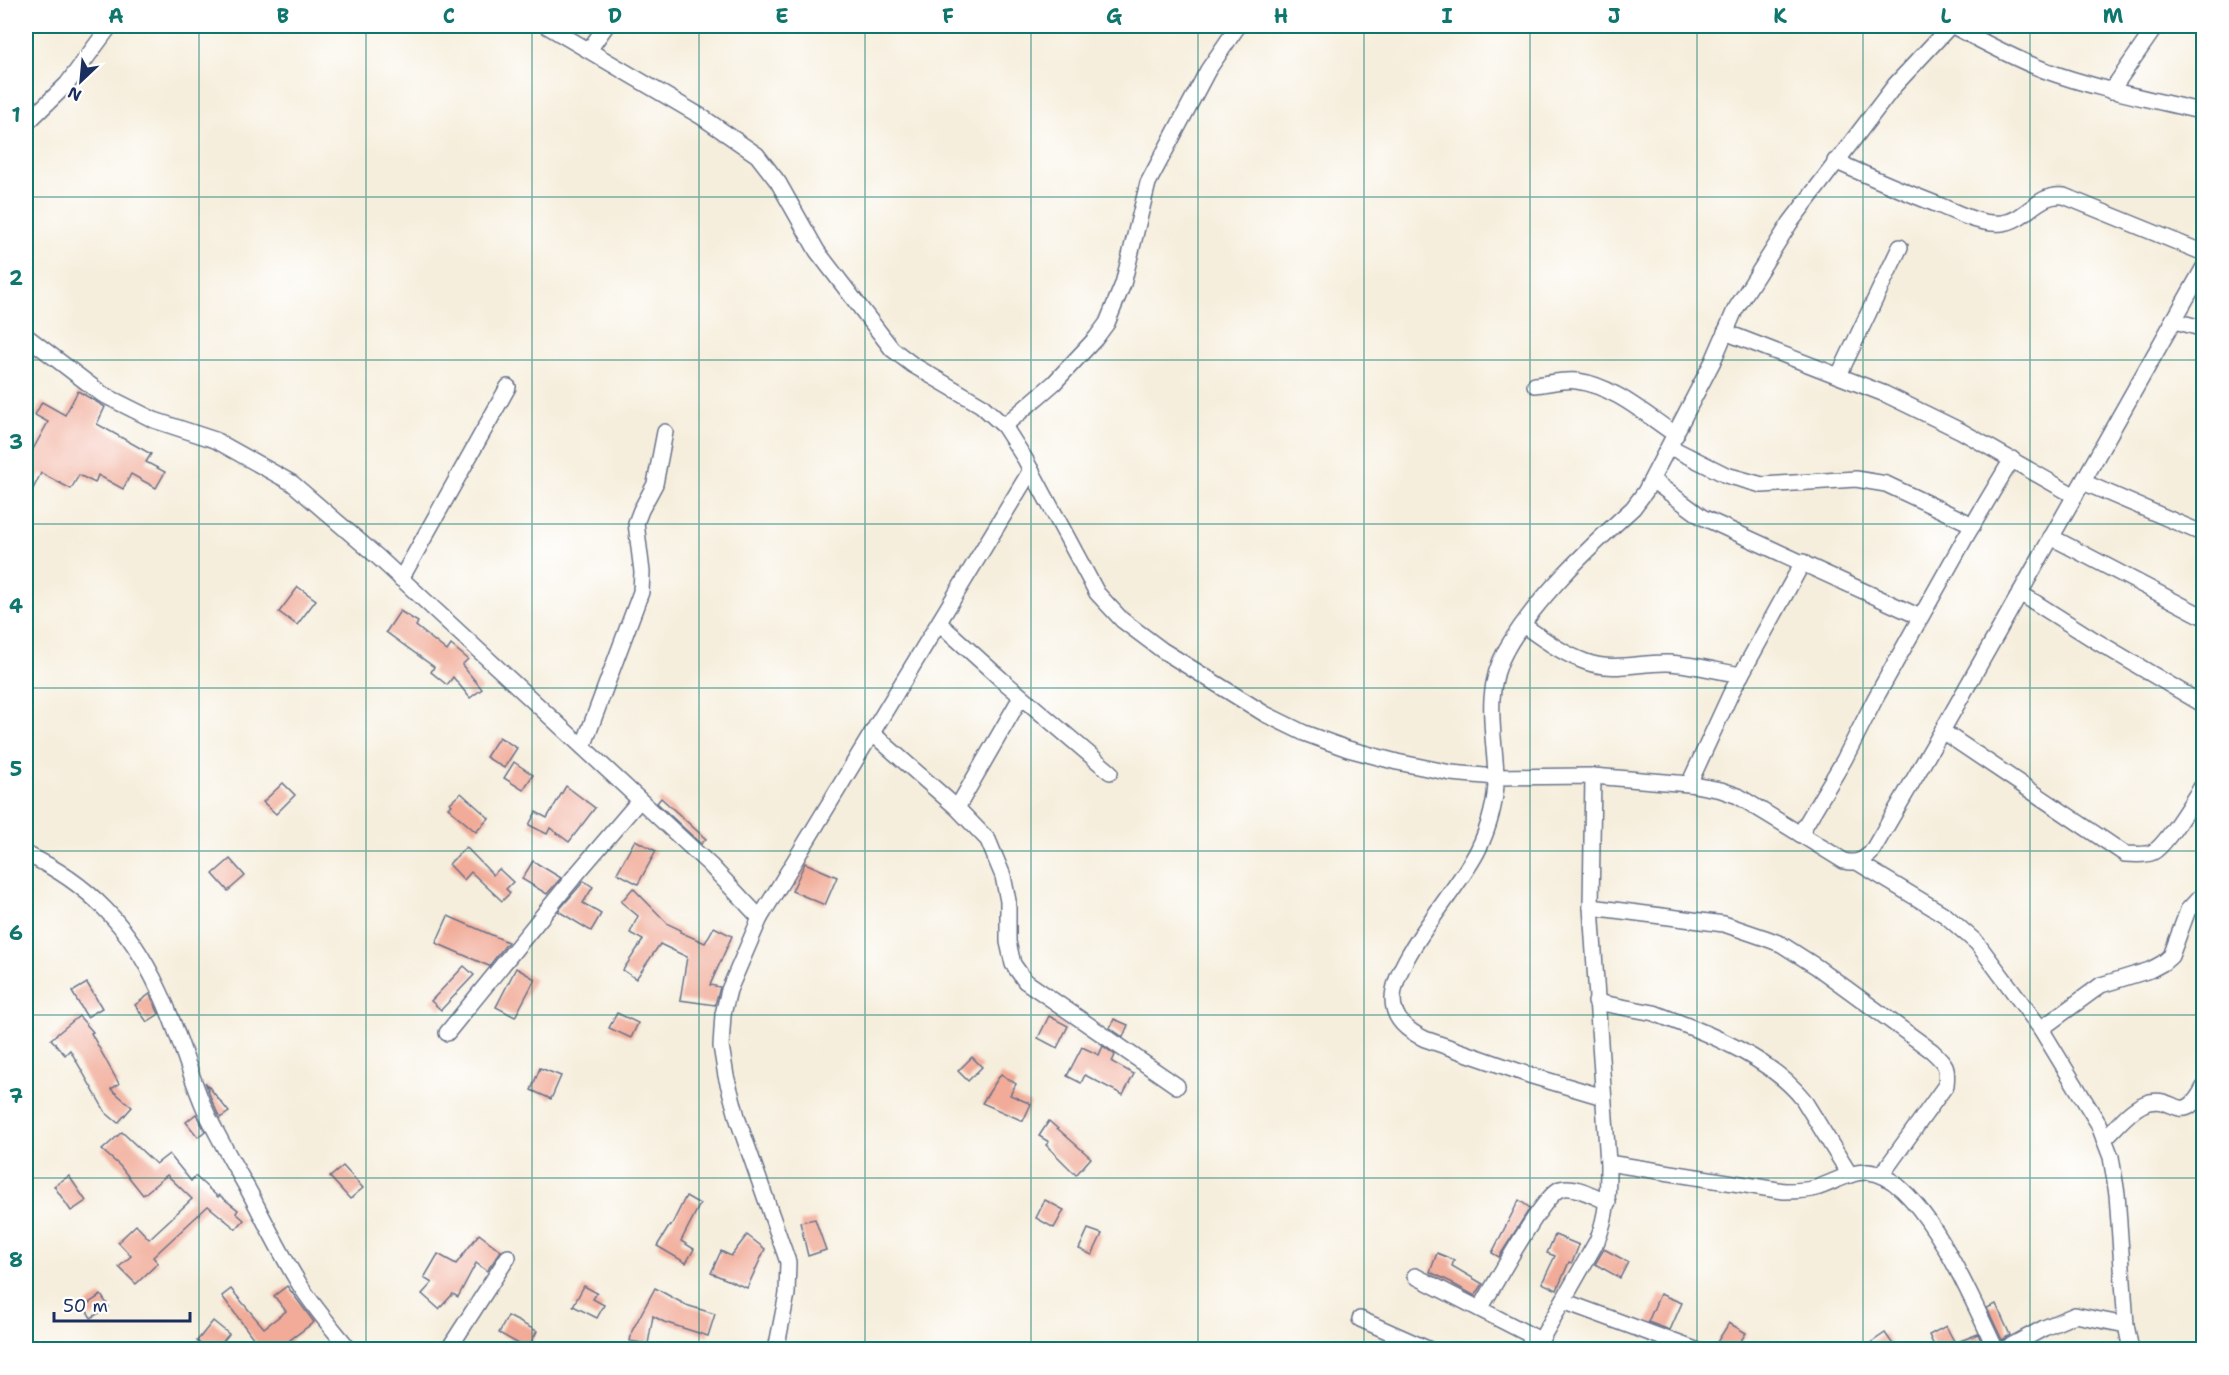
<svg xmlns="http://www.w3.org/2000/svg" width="2229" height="1375" font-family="'Shantell Sans',sans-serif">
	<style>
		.building { fill: #f1ab98 }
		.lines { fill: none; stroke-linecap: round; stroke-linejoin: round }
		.street-casing { stroke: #68728a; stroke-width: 18 }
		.street { stroke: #fff; stroke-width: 15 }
		.grid { fill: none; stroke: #0f766e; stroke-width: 1.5; stroke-opacity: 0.55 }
		.neatline { fill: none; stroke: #0f766e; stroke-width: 2 }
		.grid-label { font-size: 20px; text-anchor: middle; font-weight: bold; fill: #0f766e }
	</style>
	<rect width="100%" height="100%" fill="#fff"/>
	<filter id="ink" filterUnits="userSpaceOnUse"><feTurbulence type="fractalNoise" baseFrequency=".0167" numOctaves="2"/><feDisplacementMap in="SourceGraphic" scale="12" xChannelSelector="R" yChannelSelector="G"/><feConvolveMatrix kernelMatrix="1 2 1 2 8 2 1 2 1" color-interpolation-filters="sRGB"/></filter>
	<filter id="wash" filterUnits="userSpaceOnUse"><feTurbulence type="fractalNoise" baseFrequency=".008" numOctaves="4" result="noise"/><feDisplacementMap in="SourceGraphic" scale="24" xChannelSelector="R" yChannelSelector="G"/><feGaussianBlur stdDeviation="1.35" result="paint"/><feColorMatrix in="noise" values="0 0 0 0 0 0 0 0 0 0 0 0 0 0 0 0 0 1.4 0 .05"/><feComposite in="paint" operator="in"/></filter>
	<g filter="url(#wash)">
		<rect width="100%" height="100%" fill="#f6eedc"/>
		<g id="blocks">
			<g class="building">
				<path d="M78 391 105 407 97 424 151 454 146 462 165 472 156 488 131 474 123 489 98 475 95 483 79 475 71 489 41 473 26 503V448L32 451 48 422 35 415 42 402 65 415Z"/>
				<path d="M298 587 316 600 297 625 279 612Z"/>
				<path d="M400 611 418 622 416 626 447 651 451 645 468 659 462 665 482 689 470 698 453 677 447 685 431 672 434 667 386 632Z"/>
				<path d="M499 737 517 748 504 768 486 757Z"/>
				<path d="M514 762 533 775 523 790 504 778Z"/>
				<path d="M283 783 295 795 276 814 263 802Z"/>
				<path d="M566 786 595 808 569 842 550 828 547 834 529 825 536 812 547 818Z"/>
				<path d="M461 793 489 818 476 832 448 808 452 805 450 803Z"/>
				<path d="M661 798 706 839 701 844 657 803Z"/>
				<path d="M635 840 656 851 638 884 617 873Z"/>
				<path d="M466 847 493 875 499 869 513 882 506 889 510 893 502 901 471 872 464 880 449 864Z"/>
				<path d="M230 859 245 876 228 891 213 874Z"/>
				<path d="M533 861 561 878 547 894 522 879Z"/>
				<path d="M805 863 837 877 825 905 792 891Z"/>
				<path d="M584 881 593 887 583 903 601 914 591 931 558 911Z"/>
				<path d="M633 888 668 924 681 930 680 932 705 943 714 927 732 936 710 985 720 987 715 1005 680 1000 687 957 660 944 636 979 623 970 643 940 630 933 638 916 621 902Z"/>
				<path d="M448 916 508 942 489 966 436 943Z"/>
				<path d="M464 966 474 975 441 1010 431 1001Z"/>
				<path d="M516 968 535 979 515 1017 496 1007Z"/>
				<path d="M87 983 102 1008 87 1017 72 992Z"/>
				<path d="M150 994 159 1014 147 1022 135 1005Z"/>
				<path d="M617 1013 638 1023 631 1038 609 1028Z"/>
				<path d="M79 1016 93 1032 91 1033 119 1084 111 1089 132 1107 118 1123 106 1113 70 1050 65 1055 51 1039Z"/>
				<path d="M1049 1016 1068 1026 1057 1048 1038 1038Z"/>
				<path d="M1114 1019 1128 1025 1123 1037 1110 1028Z"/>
				<path d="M1103 1046 1115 1055 1112 1062 1134 1074 1123 1095 1085 1075 1081 1083 1067 1076 1082 1047 1099 1055Z"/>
				<path d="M972 1057 982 1067 968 1081 958 1071Z"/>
				<path d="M540 1068 561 1076 551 1099 531 1090Z"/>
				<path d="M1001 1074 1016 1084 1010 1095 1031 1104 1023 1121 982 1103Z"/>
				<path d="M205 1082 229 1112 220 1118 212 1101Z"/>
				<path d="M196 1114 205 1131 198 1137 186 1122Z"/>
				<path d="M1049 1121 1091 1158 1076 1175 1046 1145 1049 1142 1039 1136Z"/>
				<path d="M122 1132 156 1164 169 1154 191 1181 195 1176 218 1197 219 1195 238 1210 236 1213 244 1220 236 1229 208 1206 153 1257 158 1263 136 1284 119 1267 131 1256 118 1242 136 1225 149 1239 192 1199 167 1175 143 1195 120 1166 102 1150Z"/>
				<path d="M343 1166 363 1188 350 1199 330 1177Z"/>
				<path d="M69 1176 86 1201 71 1211 54 1186Z"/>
				<path d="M686 1196 700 1204 681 1241 694 1249 686 1263 657 1246 670 1225 671 1226Z"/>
				<path d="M1045 1200 1064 1210 1054 1228 1036 1218Z"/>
				<path d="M1519 1200 1530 1208 1499 1257 1492 1253Z"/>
				<path d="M815 1219 826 1250 808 1256 800 1222Z"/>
				<path d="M1088 1229 1102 1234 1092 1255 1079 1249Z"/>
				<path d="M479 1234 501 1251 487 1271 476 1263 458 1297 453 1294 439 1309 422 1294 432 1283 424 1278 438 1254 456 1264Z"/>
				<path d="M747 1235 765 1249 747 1288 711 1273 721 1251 731 1256Z"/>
				<path d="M1555 1235 1579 1245 1572 1263 1569 1262 1557 1290 1542 1283 1555 1256 1547 1253Z"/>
				<path d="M1604 1249 1628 1262 1620 1278 1595 1264Z"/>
				<path d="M1437 1253 1454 1260 1452 1266 1483 1284 1475 1296 1453 1284V1283L1430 1272Z"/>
				<path d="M287 1286 314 1322 290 1340 293 1344 285 1350H262L222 1296 231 1289 264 1328 286 1311 274 1296Z"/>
				<path d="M584 1286 597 1293 593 1299 604 1305 597 1318 573 1306Z"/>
				<path d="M655 1288 686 1305 715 1314 708 1336 664 1322 653 1316 648 1344 630 1341 632 1331Z"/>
				<path d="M1660 1294 1682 1303 1670 1330 1648 1322Z"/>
				<path d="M101 1295 109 1307 91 1318 84 1306Z"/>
				<path d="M1996 1304 2010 1335 2002 1340 1987 1308Z"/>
				<path d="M508 1316 537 1331 528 1349 499 1333Z"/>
				<path d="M213 1321 229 1334 216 1350H207L197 1341Z"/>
				<path d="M1729 1323 1746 1333 1735 1350H1712Z"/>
				<path d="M1946 1326 1955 1343 1978 1334 1985 1350H1936L1929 1335Z"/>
				<path d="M1885 1333 1897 1350H1860Z"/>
			</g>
		</g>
	</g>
	<g filter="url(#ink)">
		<use href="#blocks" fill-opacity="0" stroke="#68728a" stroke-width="1.5"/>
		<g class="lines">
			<g class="street-casing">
				<g id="street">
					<path d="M547 26 702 117 757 155 778 182 817 251 892 349 913 365 981 405 1004 426 1025 459 1097 593 1122 620 1162 650 1265 714 1304 733 1348 749 1397 762 1451 773 1496 777 1593 776 1689 784 1721 790 1738 796 1844 861C1855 864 1862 861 1871 853L1942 731 2204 267"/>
					<path d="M1953 26C1983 42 2013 58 2044 70 2096 89 2150 99 2204 112"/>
					<path d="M589 50 606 26"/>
					<path d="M2111 91 2156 26"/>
					<path d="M26 124 67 84 110 26"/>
					<path d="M1835 161C1870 177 1905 192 1941 206 1960 214 1981 225 2002 223 2026 221 2038 192 2064 196L2204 253"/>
					<path d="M2172 320 2204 329"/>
					<path d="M1725 332 1885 394 1961 431 2075 496"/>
					<path d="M26 336 102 394 154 420 215 440 292 483 379 558 710 865 760 918"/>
					<path d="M1839 375 1900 247"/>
					<path d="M1535 385C1548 384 1564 379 1577 381 1614 386 1646 415 1676 435"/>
					<path d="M1004 426 1054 383 1096 338 1107 323 1123 284 1148 183 1208 70 1238 26"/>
					<path d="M1670 447 1726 475 1762 485 1856 479 1886 484 1973 525"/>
					<path d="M1652 480 1702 517 1920 617"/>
					<path d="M2083 482 2204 534"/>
					<path d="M2051 537 2204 617"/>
					<path d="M401 579 508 387"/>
					<path d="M2020 593 2096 641 2204 705"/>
					<path d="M939 623 1001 679 1110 772"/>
					<path d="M1523 625C1543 639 1563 654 1586 662 1614 672 1640 662 1668 663 1692 664 1717 671 1741 675"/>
					<path d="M1942 731 2125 854C2134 854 2145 856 2153 852 2167 845 2194 798 2204 783"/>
					<path d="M872 733 957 808 988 840 1003 876 1008 901V942L1013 964 1025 981 1177 1086"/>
					<path d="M583 747 641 592 642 572 636 523 641 510 655 484 665 432"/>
					<path d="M1689 784 1731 693 1803 562"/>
					<path d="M957 808 1021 697"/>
					<path d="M1800 834 1844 760 1875 699 1965 538 2012 459"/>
					<path d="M26 854C89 883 130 927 159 990 177 1027 187 1067 203 1105 216 1135 234 1164 250 1193 266 1224 282 1256 300 1285 314 1308 333 1329 350 1350"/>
					<path d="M1857 862 1945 915 1977 943 2041 1029 2098 1123 2111 1157 2117 1194 2126 1325 2131 1350"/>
					<path d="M1591 907 1724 924 1765 938 1781 944 1817 967 1932 1051C1946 1064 1948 1066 1946 1085L1882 1174"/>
					<path d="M1596 1002 1654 1013 1667 1018C1713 1035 1772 1060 1803 1099L1850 1175"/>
					<path d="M2041 1029 2101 985 2150 970 2163 963 2171 956 2188 910 2204 893"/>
					<path d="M447 1033 574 877 639 801"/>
					<path d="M1603 1097 1529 1075 1425 1039C1408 1031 1393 1020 1393 999 1393 959 1459 889 1478 850 1489 828 1497 799 1496 775 1494 731 1483 691 1506 650 1535 599 1590 547 1633 508L1645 492 1713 361 1735 310 1790 223 1895 85 1950 26"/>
					<path d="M2104 1139C2116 1128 2129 1110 2144 1104 2174 1091 2181 1131 2204 1087"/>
					<path d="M1608 1163 1784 1191C1794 1191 1806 1191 1816 1188 1833 1183 1850 1171 1868 1172 1921 1175 1975 1306 1996 1350"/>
					<path d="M1415 1276 1540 1340"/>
					<path d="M1563 1301 1696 1350"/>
					<path d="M1480 1309C1493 1288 1542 1196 1560 1189 1574 1184 1595 1197 1608 1202"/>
					<path d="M1360 1319 1430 1350"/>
					<path d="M448 1350 508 1257"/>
					<path d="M776 1350 787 1294 788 1262 738 1120 726 1076 721 1046 723 1014 729 990 760 918 1031 470"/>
					<path d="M1535 1350 1597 1241C1608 1213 1608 1192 1608 1163L1591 907 1593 776"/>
					<path d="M2003 1350 2044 1328 2075 1315 2126 1325"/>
				</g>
			</g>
			<use href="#street" class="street"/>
		</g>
	</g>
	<path class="grid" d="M199 26V1350M366 26V1350M532 26V1350M699 26V1350M865 26V1350M1031 26V1350M1198 26V1350M1364 26V1350M1530 26V1350M1697 26V1350M1863 26V1350M2030 26V1350M26 197H2204M26 360H2204M26 524H2204M26 688H2204M26 851H2204M26 1015H2204M26 1178H2204"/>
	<rect width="2229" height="1375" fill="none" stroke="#fff" stroke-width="66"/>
	<g transform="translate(81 81) rotate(206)" stroke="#ffffff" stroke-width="4.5" paint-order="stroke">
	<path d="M0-4.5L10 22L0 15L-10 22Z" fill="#1b2f5e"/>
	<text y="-9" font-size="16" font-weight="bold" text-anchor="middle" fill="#1b2f5e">N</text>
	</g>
	<path d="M54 1312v9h136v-9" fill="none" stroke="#1b2f5e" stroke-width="3"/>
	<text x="63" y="1312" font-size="18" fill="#1b2f5e" stroke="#ffffff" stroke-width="4.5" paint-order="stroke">50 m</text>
	<rect x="33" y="33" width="2163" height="1309" class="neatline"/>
	<g class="grid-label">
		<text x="116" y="23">A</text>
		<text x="283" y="23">B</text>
		<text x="449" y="23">C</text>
		<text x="615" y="23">D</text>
		<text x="782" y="23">E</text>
		<text x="948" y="23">F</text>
		<text x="1114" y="23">G</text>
		<text x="1281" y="23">H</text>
		<text x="1447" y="23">I</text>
		<text x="1614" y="23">J</text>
		<text x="1780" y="23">K</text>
		<text x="1946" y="23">L</text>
		<text x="2113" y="23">M</text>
		<text x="16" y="122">1</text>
		<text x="16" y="285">2</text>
		<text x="16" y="449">3</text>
		<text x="16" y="613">4</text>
		<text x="16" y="776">5</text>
		<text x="16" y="940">6</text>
		<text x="16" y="1103">7</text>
		<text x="16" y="1267">8</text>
	</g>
</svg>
